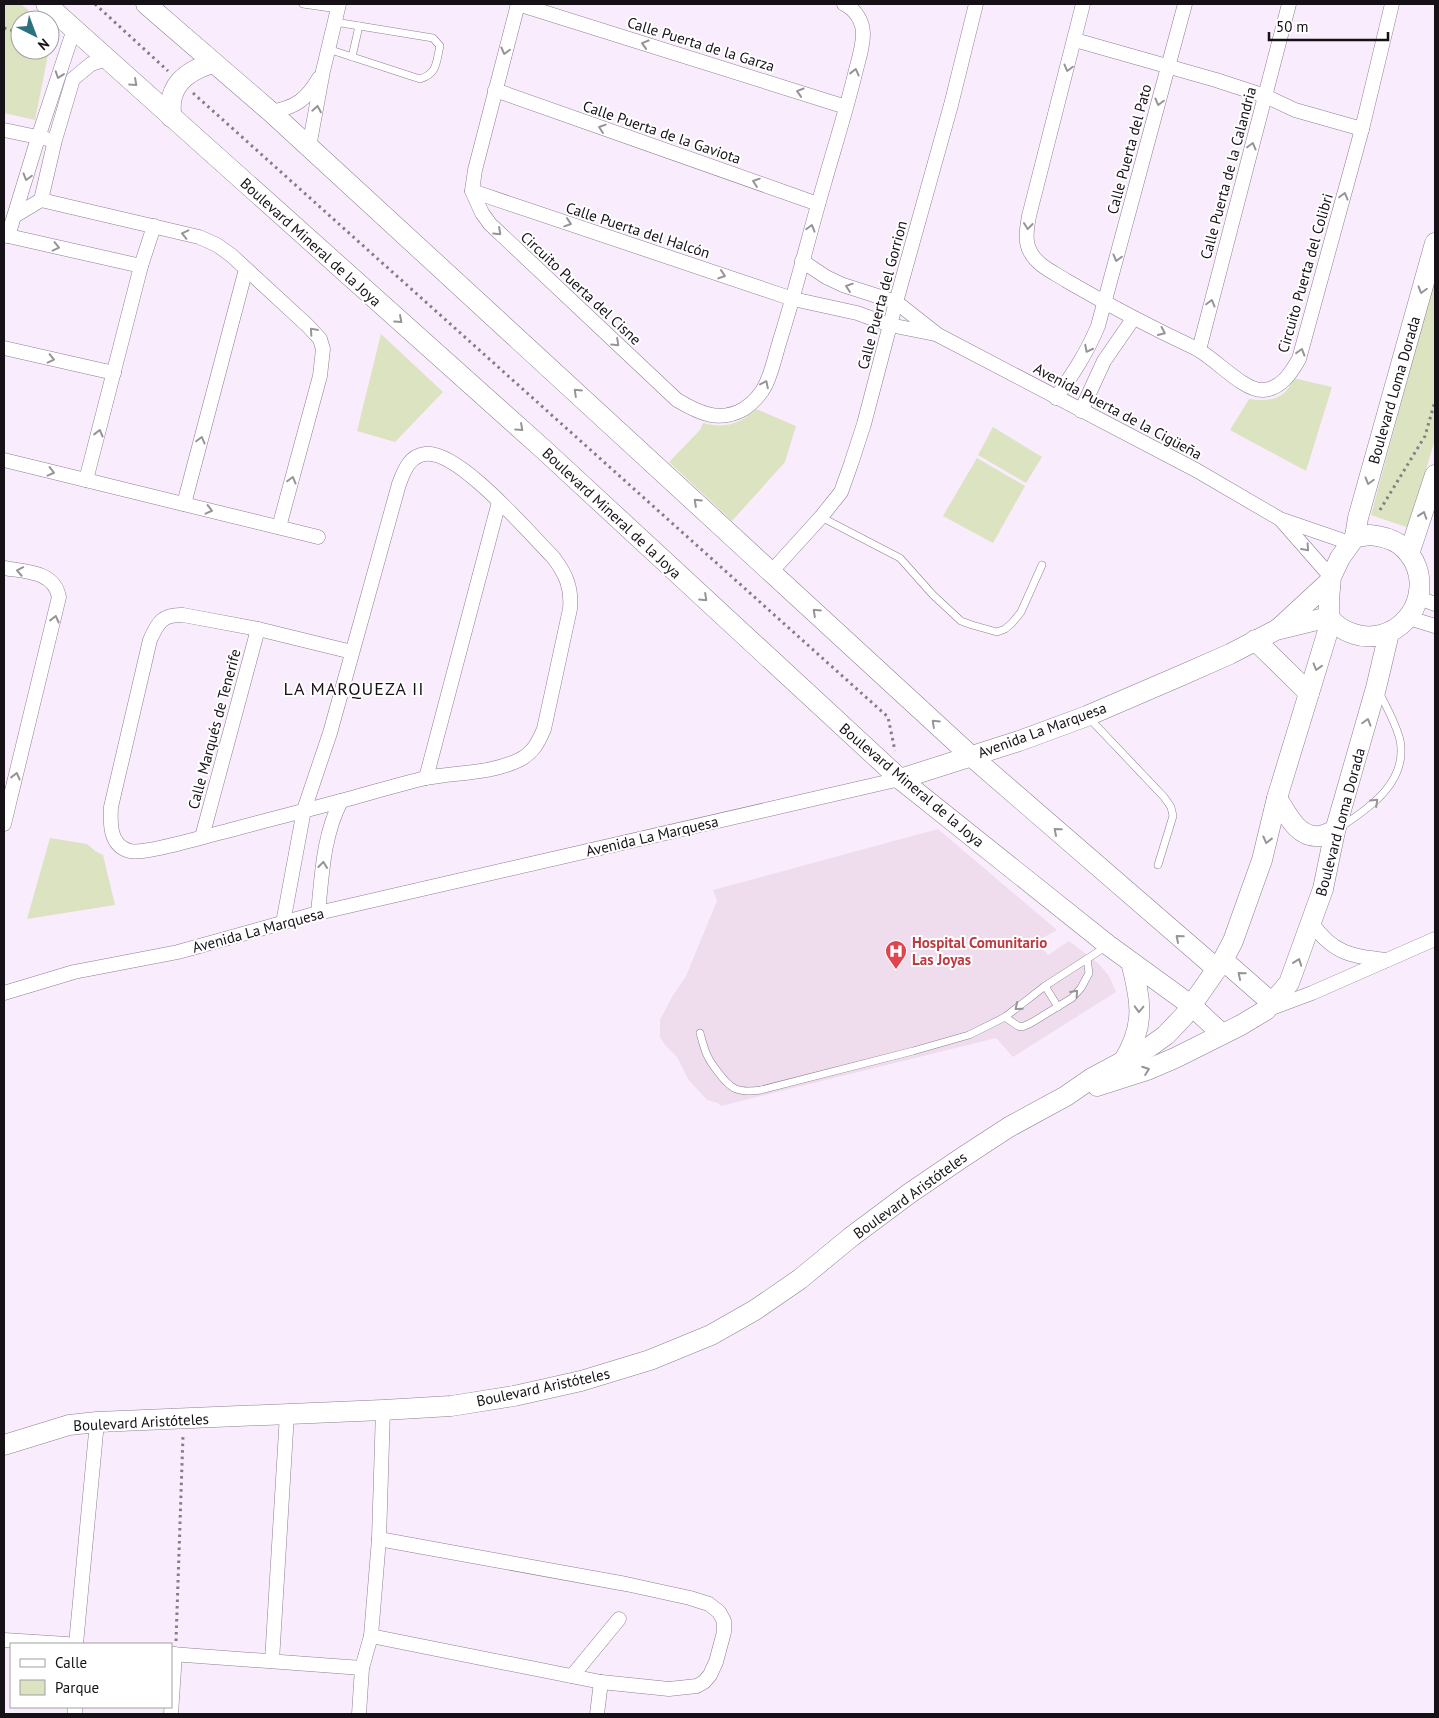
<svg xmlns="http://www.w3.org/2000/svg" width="1439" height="1718" font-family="'PT Sans',sans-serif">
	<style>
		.medical { fill: #efddee }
		.green { fill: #dce3c1 }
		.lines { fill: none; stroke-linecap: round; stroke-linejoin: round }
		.lane-casing { stroke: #8c808f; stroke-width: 8 }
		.street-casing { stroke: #8c808f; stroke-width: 15 }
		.secondary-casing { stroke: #8c808f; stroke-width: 21 }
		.path { stroke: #847c87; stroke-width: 3; stroke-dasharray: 2.5 4; stroke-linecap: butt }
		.lane { stroke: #fff; stroke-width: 7 }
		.street { stroke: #fff; stroke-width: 14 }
		.secondary { stroke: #fff; stroke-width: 20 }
		.oneway { stroke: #969497 }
		.labels { text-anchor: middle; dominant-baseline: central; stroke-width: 4; stroke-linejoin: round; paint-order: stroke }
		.street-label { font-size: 15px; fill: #161117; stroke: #fff }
		.health-label { font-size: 15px; font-weight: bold; fill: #be3a42; stroke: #fff; text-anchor: start }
		.quarter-label { font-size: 18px; letter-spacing: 1px; fill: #161117; stroke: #fff }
	</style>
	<rect width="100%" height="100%" fill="#f9ecfd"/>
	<path class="medical" d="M938 829 1057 930 1037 941 1048 955 1069 941 1099 964 1109 976 1116 992 1013 1057 996 1038 721 1106 718 1103 707 1100 688 1079 677 1057 665 1045 660 1037V1020L672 997 686 976 717 901 713 890Z"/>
	<g class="green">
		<path d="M4 4H21L39 20H20V50H49L35 120 4 113Z"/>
		<path d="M1435 277V439L1409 528 1371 515Z"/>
		<path d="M381 334 443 392 395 442 357 431Z"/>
		<path d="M1293 378 1332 387 1306 471 1230 430 1249 399C1268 402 1287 400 1293 378Z"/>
		<path d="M756 409 796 426 785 462 732 521 669 462 700 430 703 423C723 429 741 424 756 409Z"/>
		<path d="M993 427 1042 457 1026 483 978 455Z"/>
		<path d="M977 458 1025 486 993 543 943 516Z"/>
		<path d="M50 838 87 844 95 851 103 855 115 905 27 919Z"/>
	</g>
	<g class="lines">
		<g class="lane-casing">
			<g id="lane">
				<path d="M303 4 338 9"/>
				<path d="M328 49 420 79C438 73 436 62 440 46L433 38 335 22"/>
				<path d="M352 57 359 26"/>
				<path d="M821 517 900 558 933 595 961 621 972 625 997 632 1005 629 1012 623 1021 612 1042 565"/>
				<path d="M1089 718 1164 797 1171 807 1173 816 1158 865"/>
				<path d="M1342 826C1371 807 1408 781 1400 740 1396 724 1387 708 1380 694"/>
				<path d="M1045 986 1058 1007"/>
				<path d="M1005 1017 1018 1026 1022 1027 1031 1023 1072 998 1081 988 1089 973 1087 959"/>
				<path d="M700 1033C705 1051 706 1057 718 1072 731 1090 738 1093 761 1090L913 1051 969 1035 1005 1017 1045 986 1107 946"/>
			</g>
		</g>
		<g class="street-casing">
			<g id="street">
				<path d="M844 4C855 9 863 21 863 34 863 49 857 64 854 78 845 114 834 149 824 184 809 235 797 286 781 337 776 352 773 369 766 384 762 393 753 403 744 409 719 423 699 413 677 400L490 224 482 213 472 191 475 170 518 4 846 107"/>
				<path d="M1083 4 1029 216C1027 228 1024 242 1031 253 1038 266 1055 273 1067 281 1110 306 1150 327 1195 348 1214 357 1243 391 1263 390 1281 389 1291 373 1299 359L1362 129 1392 4"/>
				<path d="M1075 40 1216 80 1265 96 1295 110 1362 129"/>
				<path d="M495 90 818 204"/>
				<path d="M271 112C296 107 306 100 319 78"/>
				<path d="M4 130 47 139"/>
				<path d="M309 147 323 71 339 4"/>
				<path d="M472 191 793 299 857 313 890 325 935 334"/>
				<path d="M41 200 55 140 73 79 91 64 107 59"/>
				<path d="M16 215 41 200 199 237 217 245 231 255 308 326 320 339 323 349 320 376 279 527"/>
				<path d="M4 235 141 266"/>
				<path d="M8 236 38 138 74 29"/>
				<path d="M802 261 826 277 843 285 896 302 938 335 1196 470 1280 519 1350 543"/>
				<path d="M4 348 114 373"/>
				<path d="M1199 350 1289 4"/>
				<path d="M1056 398C1072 375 1087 353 1098 326L1185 4"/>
				<path d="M1081 411 1104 361 1133 319"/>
				<path d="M4 460 318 537"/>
				<path d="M86 480 141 266 154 226"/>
				<path d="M184 504 246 269"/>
				<path d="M1281 520 1331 577"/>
				<path d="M4 568C26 572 54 571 59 597L4 824"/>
				<path d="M772 571 821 517 841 492 851 464 864 424 896 302 951 105 976 4"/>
				<path d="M1419 598 1435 604"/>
				<path d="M1409 618 1435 626"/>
				<path d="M426 778 499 502"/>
				<path d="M202 837 258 629"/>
				<path d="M318 913C322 875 323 836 341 801"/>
				<path d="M1311 922C1333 954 1351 956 1387 960"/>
				<path d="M283 923 304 810 330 733 399 484C404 471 409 456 425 454 458 449 529 533 553 557 566 574 572 588 570 609L544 729C538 743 533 753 519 760 490 774 456 772 426 778 400 784 374 792 348 799 308 810 267 820 227 831 209 835 145 855 130 851 110 846 110 825 111 807L150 640C158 622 163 614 183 615L258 629 352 652"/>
				<path d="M4 993 74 972 178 952 318 913 900 779"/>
				<path d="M1269 1009 1312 993 1435 939"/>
				<path d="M371 1636 601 1682 669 1689 697 1686 704 1682 710 1675 716 1662 724 1632V1621L719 1612 709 1604 690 1598 626 1584 379 1539"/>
				<path d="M4 1640 67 1644"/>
				<path d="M76 1644 97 1422"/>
				<path d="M171 1654 362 1668"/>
				<path d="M272 1661 287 1414"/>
				<path d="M572 1676 619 1619"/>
				<path d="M75 1714V1707"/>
				<path d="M171 1714 175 1654"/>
				<path d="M359 1714 362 1668 371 1636 379 1539 383 1410"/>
				<path d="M597 1714 601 1682"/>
			</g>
		</g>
		<g class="secondary-casing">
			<g id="secondary">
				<path d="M46 4 542 448 900 779 1108 945 1192 1006 1222 1034"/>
				<path d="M146 4 271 112 971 756 1217 969"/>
				<path d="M171 117C171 111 170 103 172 97 177 77 196 68 213 63"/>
				<path d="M1370 535C1380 536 1390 538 1399 544 1434 570 1422 624 1381 635 1373 637 1363 637 1354 634 1345 631 1335 626 1329 617V600L1331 577 1340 558 1355 537Z"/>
				<path d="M1355 537 1358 518 1435 243"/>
				<path d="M1409 554 1435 475"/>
				<path d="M1278 629 1330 581"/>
				<path d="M1255 640 1309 693"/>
				<path d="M900 779 1019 741 1087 716 1180 676 1230 654 1276 630 1329 617"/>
				<path d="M1277 798C1287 814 1298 839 1320 836 1325 835 1330 832 1335 831"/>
				<path d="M1272 1003 1289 983 1323 889 1335 831 1376 688 1389 633"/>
				<path d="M1123 1062C1146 1025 1141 1001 1131 962"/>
				<path d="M1097 1086 1147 1070 1175 1058 1241 1025 1266 1010 1272 1003 1223 960"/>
				<path d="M4 1445 69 1425 97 1422 383 1410 451 1406 514 1396 581 1381 650 1360 711 1335 755 1310 800 1279 851 1237 910 1193 960 1159 1009 1127 1066 1096 1092 1078 1148 1048 1166 1035 1184 1016 1223 960 1233 941 1262 860 1277 798 1331 621"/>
			</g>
		</g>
		<g class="path">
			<path d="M95 4 168 71"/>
			<path d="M4 28 20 33"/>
			<path d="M193 93 888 717 895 751"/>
			<path d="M1380 510 1425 436 1435 401"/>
			<path d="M176 1641 183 1435"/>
		</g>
		<use href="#lane" class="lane"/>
		<use href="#street" class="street"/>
		<use href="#secondary" class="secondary"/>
	</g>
	<defs><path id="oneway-chevron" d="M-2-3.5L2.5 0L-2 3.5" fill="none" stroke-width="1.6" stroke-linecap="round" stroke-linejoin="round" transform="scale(1.25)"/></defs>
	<g class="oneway">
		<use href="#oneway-chevron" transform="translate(645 44) rotate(-163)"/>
		<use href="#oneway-chevron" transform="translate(505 51) rotate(105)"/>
		<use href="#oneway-chevron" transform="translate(1068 68) rotate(105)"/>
		<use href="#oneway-chevron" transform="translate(855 72) rotate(-76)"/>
		<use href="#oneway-chevron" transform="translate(59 75) rotate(109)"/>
		<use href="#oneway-chevron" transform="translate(134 83) rotate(42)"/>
		<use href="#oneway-chevron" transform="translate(800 92) rotate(-163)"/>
		<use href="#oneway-chevron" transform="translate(1159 102) rotate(105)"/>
		<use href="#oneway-chevron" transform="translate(317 109) rotate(-80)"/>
		<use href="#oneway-chevron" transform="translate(602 128) rotate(-161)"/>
		<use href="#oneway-chevron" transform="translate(1252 146) rotate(-75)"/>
		<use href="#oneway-chevron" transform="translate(27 177) rotate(106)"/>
		<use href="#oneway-chevron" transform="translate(756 182) rotate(-161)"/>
		<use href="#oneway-chevron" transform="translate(1344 196) rotate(-75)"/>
		<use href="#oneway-chevron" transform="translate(568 223) rotate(18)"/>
		<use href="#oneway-chevron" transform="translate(1028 226) rotate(97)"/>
		<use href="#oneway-chevron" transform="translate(811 228) rotate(-74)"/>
		<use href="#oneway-chevron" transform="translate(498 232) rotate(43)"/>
		<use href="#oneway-chevron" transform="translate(185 234) rotate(-167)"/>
		<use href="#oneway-chevron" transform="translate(56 247) rotate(13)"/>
		<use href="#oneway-chevron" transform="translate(1117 258) rotate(105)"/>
		<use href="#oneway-chevron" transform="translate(722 275) rotate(18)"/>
		<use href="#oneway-chevron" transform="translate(849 287) rotate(-161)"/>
		<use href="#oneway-chevron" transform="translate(1422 290) rotate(106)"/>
		<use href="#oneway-chevron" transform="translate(1211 303) rotate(-75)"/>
		<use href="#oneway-chevron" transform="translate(399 320) rotate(42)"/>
		<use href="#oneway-chevron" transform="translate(313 331) rotate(-131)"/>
		<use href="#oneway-chevron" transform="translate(1162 332) rotate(25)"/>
		<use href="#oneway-chevron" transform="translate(616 343) rotate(43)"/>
		<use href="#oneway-chevron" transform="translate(1088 349) rotate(117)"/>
		<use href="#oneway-chevron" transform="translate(1301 352) rotate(-73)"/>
		<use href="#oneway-chevron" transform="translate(51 359) rotate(13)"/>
		<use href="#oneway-chevron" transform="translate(765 384) rotate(-64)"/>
		<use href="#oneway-chevron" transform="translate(577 392) rotate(-137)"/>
		<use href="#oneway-chevron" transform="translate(520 428) rotate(42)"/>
		<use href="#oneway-chevron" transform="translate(99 433) rotate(-76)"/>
		<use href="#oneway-chevron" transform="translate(201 440) rotate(-75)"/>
		<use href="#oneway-chevron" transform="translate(51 472) rotate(14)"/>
		<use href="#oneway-chevron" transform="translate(292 480) rotate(-75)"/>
		<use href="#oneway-chevron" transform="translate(1369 481) rotate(106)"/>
		<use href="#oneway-chevron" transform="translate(697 502) rotate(-137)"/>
		<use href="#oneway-chevron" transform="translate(209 510) rotate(14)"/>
		<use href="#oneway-chevron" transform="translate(1423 515) rotate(-71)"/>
		<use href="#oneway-chevron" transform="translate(1306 548) rotate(48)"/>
		<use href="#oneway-chevron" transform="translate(20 571) rotate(-169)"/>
		<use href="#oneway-chevron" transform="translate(704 598) rotate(43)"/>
		<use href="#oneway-chevron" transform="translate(816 612) rotate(-137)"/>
		<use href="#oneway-chevron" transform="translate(55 619) rotate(-76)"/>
		<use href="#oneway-chevron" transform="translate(1317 667) rotate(107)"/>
		<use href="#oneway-chevron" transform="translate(1367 722) rotate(-74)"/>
		<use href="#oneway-chevron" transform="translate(935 723) rotate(-137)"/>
		<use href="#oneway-chevron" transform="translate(16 776) rotate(-76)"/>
		<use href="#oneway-chevron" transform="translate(1375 802) rotate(-43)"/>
		<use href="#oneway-chevron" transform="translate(1057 831) rotate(-139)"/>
		<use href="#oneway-chevron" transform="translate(1267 840) rotate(104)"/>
		<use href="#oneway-chevron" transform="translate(323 865) rotate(-84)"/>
		<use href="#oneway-chevron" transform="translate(1179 938) rotate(-139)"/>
		<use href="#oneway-chevron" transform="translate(1298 962) rotate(-70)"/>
		<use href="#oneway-chevron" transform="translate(1241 975) rotate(-140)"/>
		<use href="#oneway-chevron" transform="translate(1075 993) rotate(-48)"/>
		<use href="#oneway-chevron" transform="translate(1018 1007) rotate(141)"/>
		<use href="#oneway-chevron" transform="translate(1139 1009) rotate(92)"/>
		<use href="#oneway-chevron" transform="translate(1146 1070) rotate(-20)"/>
	</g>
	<defs>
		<g id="hospital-pin" transform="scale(1.125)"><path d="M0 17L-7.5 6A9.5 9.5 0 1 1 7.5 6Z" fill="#e0444e" stroke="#fff"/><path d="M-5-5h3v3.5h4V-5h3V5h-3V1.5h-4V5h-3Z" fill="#fff"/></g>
	</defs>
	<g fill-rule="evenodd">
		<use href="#hospital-pin" x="896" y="951"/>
	</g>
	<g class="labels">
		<g class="street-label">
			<text transform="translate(701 44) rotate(17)">Calle Puerta de la Garza</text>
			<text transform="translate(662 132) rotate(19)">Calle Puerta de la Gaviota</text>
			<text transform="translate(1129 149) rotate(-75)">Calle Puerta del Pato</text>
			<text transform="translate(1228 173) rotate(-75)">Calle Puerta de la Calandria</text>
			<text transform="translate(638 230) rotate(18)">Calle Puerta del Halcón</text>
			<text transform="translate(311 242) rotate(42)">Boulevard Mineral de la Joya</text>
			<text transform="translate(1305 273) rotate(-74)">Circuito Puerta del Colibri</text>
			<text transform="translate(581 288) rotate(43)">Circuito Puerta del Cisne</text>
			<text transform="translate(882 295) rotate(-75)">Calle Puerta del Gorrion</text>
			<text transform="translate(1394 390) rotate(-74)">Boulevard Loma Dorada</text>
			<text transform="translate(1118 411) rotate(28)">Avenida Puerta de la Cigüeña</text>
			<text transform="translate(612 513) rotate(43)">Boulevard Mineral de la Joya</text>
			<text transform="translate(214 729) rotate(-75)">Calle Marqués de Tenerife</text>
			<text transform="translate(1042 730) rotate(-20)">Avenida La Marquesa</text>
			<text transform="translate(912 785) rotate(40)">Boulevard Mineral de la Joya</text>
			<text transform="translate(1340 822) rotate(-75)">Boulevard Loma Dorada</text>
			<text transform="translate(652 836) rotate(-13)">Avenida La Marquesa</text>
			<text transform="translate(258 930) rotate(-15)">Avenida La Marquesa</text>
			<text transform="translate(910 1195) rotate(-36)">Boulevard Aristóteles</text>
			<text transform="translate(543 1387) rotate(-12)">Boulevard Aristóteles</text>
			<text transform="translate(141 1422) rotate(-3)">Boulevard Aristóteles</text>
		</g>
		<g class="health-label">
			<text x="912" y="942">Hospital Comunitario<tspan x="912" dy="17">Las Joyas</tspan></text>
		</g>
		<g class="quarter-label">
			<text x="354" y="688">LA MARQUEZA II</text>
		</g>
	</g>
	<rect width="1439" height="1718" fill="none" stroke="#161117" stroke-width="10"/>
	<rect x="10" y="1643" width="162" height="65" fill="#ffffff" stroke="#a2a0a2"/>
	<rect x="20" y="1659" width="25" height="8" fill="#ffffff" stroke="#a2a0a2"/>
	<text x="55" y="1668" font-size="15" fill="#161117">Calle</text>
	<rect x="20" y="1680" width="25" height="15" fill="#dce3c1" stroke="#a2a0a2"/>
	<text x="55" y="1693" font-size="15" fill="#161117">Parque</text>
	<g transform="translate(35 35) rotate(138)"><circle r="24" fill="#ffffff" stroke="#a2a0a2"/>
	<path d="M0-4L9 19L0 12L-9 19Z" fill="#2c7180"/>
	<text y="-8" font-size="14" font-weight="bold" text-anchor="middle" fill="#161117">N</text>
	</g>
	<path d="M1269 32v8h119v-8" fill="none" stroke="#161117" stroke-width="2.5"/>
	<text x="1276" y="32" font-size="15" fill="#161117" stroke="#ffffff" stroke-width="4" paint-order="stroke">50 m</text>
</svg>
